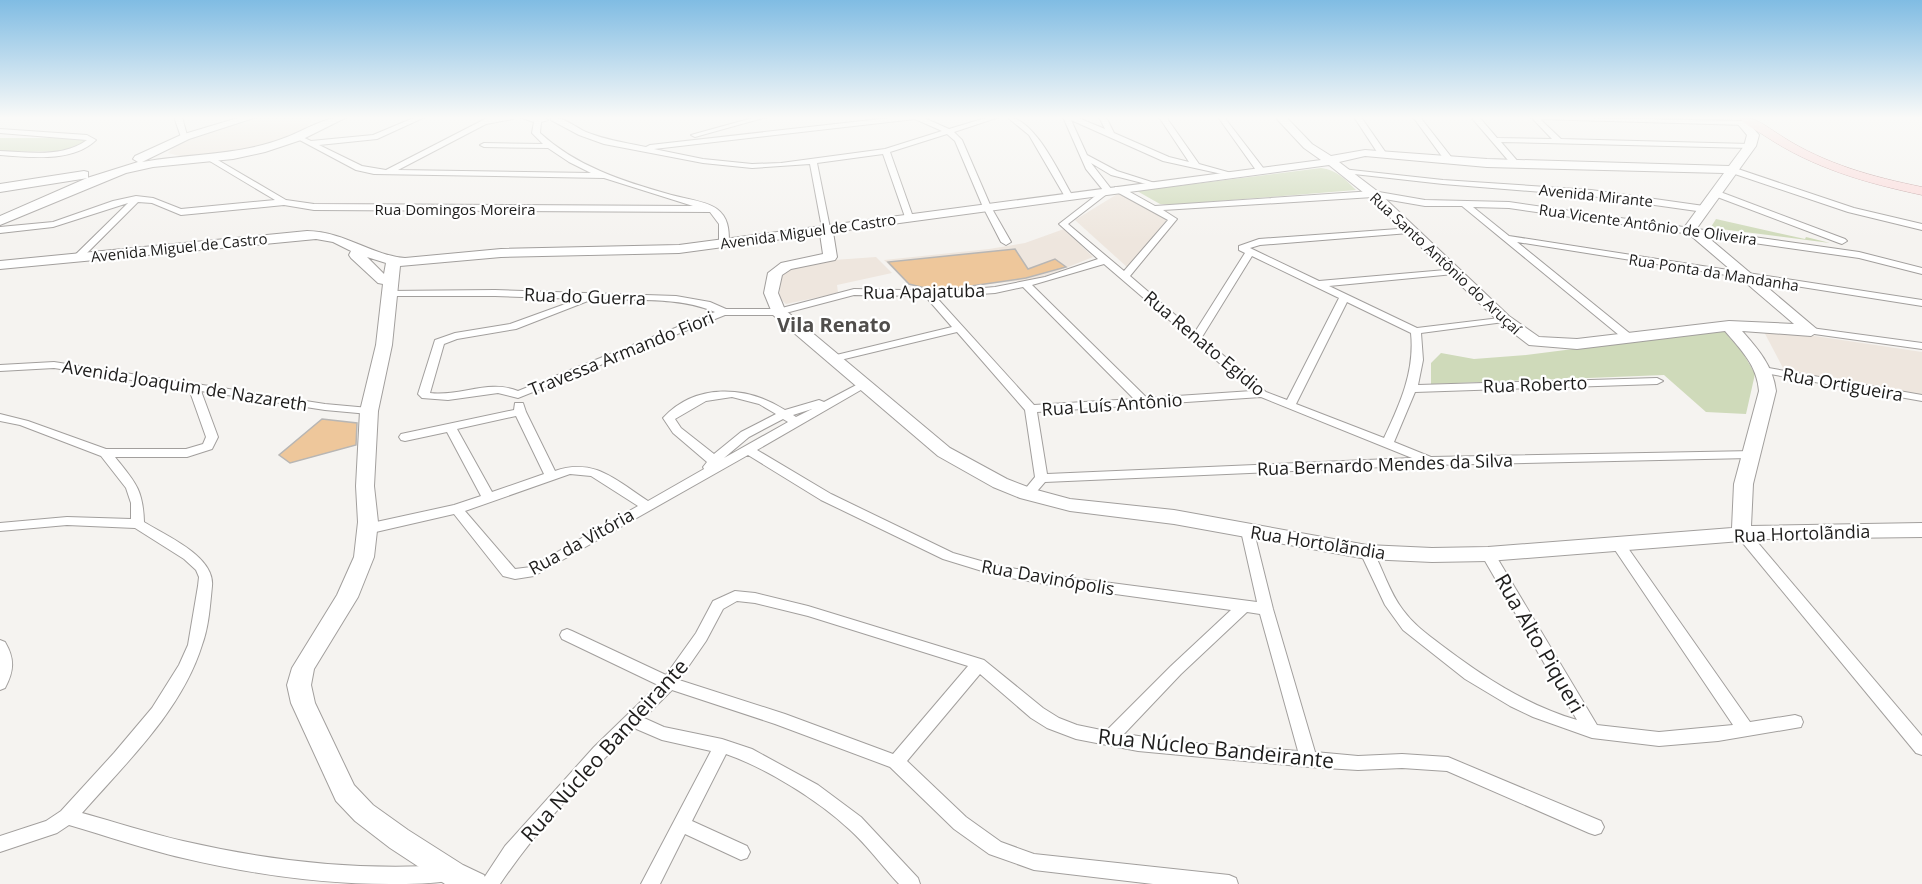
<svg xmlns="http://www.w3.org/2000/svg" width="1922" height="884" font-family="'Open Sans',sans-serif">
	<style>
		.built { fill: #eee6de }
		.green { fill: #cfdaba }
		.building { fill: #eec79b; stroke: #b8b6b4; stroke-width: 1.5 }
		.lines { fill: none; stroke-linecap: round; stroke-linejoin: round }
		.street-casing { stroke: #a29f9d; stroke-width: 2 }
		.secondary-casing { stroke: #a29f9d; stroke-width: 2 }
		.primary-casing { stroke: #ac8787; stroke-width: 1 }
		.street { fill: #fff; fill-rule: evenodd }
		.secondary { fill: #fff; fill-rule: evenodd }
		.primary { fill: #fbd9d9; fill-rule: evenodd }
		.labels { text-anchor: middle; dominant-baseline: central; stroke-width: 4.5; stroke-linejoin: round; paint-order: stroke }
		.far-street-label { font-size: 15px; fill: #1e1d1c; stroke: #fff }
		.street-label { font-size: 18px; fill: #1e1d1c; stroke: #fff }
		.neighbourhood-label { font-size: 20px; font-weight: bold; fill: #504e4c; stroke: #fff }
		.near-street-label { font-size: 21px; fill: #1e1d1c; stroke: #fff }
	</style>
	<rect width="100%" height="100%" fill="#f5f3f0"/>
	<g class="built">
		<path d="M265 117H308L312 120 305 130 293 136 252 149 183 157 168 153 173 148 193 138 238 122Z"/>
		<path d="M1119 193 1169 217 1127 267 1075 220Z"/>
		<path d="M1064 229 1093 257 1038 279 925 290 910 286 884 260 989 249 1025 243Z"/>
		<path d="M876 257 892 273 837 285 838 292 829 295 786 304 779 298 782 271 834 260Z"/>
		<path d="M1762 328 1922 352V397L1784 370Z"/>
	</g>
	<g class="green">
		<path d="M0 138H87L90 141 66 151 0 152Z"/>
		<path d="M1321 168C1337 170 1345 179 1356 190L1170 205 1160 204 1137 191Z"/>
		<path d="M1716 219 1805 239 1806 237 1830 243 1713 228 1711 227Z"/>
		<path d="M1723 330 1743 353 1755 374 1746 414 1706 412 1664 375 1431 384V363L1441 353 1474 359 1526 355Z"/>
	</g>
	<g class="building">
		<path d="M1015 249 1028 269 1055 259 1066 267 1026 278 978 285 948 289 925 288 909 284 888 262Z"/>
		<path d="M322 419 357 423 356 445 290 463 279 455Z"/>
	</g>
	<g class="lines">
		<g class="street-casing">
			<g id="street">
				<path d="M174 117H182L188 139 181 137Z"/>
				<path d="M416 117H425L377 139 319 145 362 166 386 170 489 117H513V119L486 124 398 170 591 173 569 162 548 148 484 147 480 145 484 143 543 144 532 133 534 122 519 117 544 118 548 120 541 122 540 133C576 166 622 181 668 194 681 198 707 201 717 209 728 217 729 229 729 242L724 245 719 242V224L710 212 314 210 284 205 181 215 152 203 138 202 81 259H75V255L128 203 53 227 0 233V227L53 222 113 201 136 196 153 198 181 209 275 200 208 160 207 158 211 156 286 200 314 204 693 206 604 178 374 174 356 170 294 137 298 135 311 141 373 135Z"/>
				<path d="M551 117C564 117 575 127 586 132 606 140 626 143 646 147L650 145 898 117H922L949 129 989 117H999L954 132 962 140 991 207 1011 242 1006 245 1001 242 983 207 955 141 947 134 890 152 913 217 909 220 905 217 883 154 817 163 830 228 826 231 822 228 810 164 752 168 703 163 604 144 579 135 551 120ZM915 119 942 131 885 149 781 163 752 164 703 159 654 149Z"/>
				<path d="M756 117H767L695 137 691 135Z"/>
				<path d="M1007 117C1034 117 1059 173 1072 195L1071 197 1064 195 1029 135Z"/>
				<path d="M1063 117H1076L1105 129 1099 117H1106L1114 133 1169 157 1189 162 1159 117H1166L1199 164 1235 174 1231 176 1163 161 1071 120 1087 155 1117 171 1158 184 1154 186 1111 175 1091 163 1112 190 1068 224 1124 271 1168 220 1115 191V187H1121L1155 206 1373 191 1425 200 1509 202 1859 252 1922 268V274L1859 258 1509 208 1473 207 1509 236 1922 300V306L1517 242 1633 336 1634 338 1633 340H1625L1462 206H1425L1373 197 1163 210 1177 219 1130 276 1195 332 1245 253 1239 250V246L1259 239 1412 228V232L1409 233 1260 245 1250 248 1319 281 1457 269 1459 271 1454 274 1329 286 1417 328 1508 317 1509 319 1504 322 1421 333 1423 360 1418 385 1657 378 1663 381 1657 384 1415 392 1394 442 1431 457 1754 451 1756 454 1750 458 1430 465 1045 482 1032 497 1027 498 1021 494 1035 477 1025 410 957 332 832 362 827 359 828 357 952 327 925 296 854 295 778 315H725L518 398 498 393 448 400 422 398 418 394 435 340 455 333 510 324 579 299 495 296H391L386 293 388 291 495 290 676 296 710 302 726 309H778L854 289 949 291 995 287 1045 277 1098 259 1059 224 1103 190 1086 169ZM1252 256 1339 298 1287 400 1266 392 1202 337ZM1104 264 1252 391 1147 398 1032 285ZM1023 287 1134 399 1034 405 936 297 995 293ZM593 299C632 301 679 296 715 312L518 391C489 379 459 397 430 393L444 344 457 339 516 329ZM1347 302 1411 333C1415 371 1400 404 1384 438L1296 404ZM1261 397 1412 458 1047 474 1037 412Z"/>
				<path d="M1218 117H1224L1264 169V173H1258Z"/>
				<path d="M1354 117H1361L1386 153 1385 155H1379Z"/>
				<path d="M1413 117H1420L1452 158V162H1446Z"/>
				<path d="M1471 117H1479L1497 138 1552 139 1531 117 1743 121H1746V125L1540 119 1561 139 1750 144 1754 146 1750 148 1501 142 1520 164 1516 166H1513Z"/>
				<path d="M0 129 87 135 96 140C72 163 30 157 0 155V151C28 152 63 158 87 140L0 133Z"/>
				<path d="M1729 168H1735L1854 208 1922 224V230L1848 212 1729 172Z"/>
				<path d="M1342 169 1443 180 1591 190 1704 206 1708 209 1704 212 1591 196 1443 184 1345 173 1341 171Z"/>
				<path d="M1715 190 1845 239 1847 241 1842 244 1839 243 1712 195 1711 193Z"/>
				<path d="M1811 328 1922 343V349L1807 333 1806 331Z"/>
				<path d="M54 362 325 404 369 408 375 411 369 414 325 410 201 391 218 437 212 449 187 457H115C135 482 143 489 144 522 166 536 215 556 212 586 210 605 209 626 202 645 182 710 126 763 82 813 115 822 149 833 183 841 270 861 358 871 447 865L453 868 456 874 453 880C435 884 410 884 390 884 320 884 251 874 183 858 144 849 107 836 69 825L57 833 0 852V836L46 821 61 811 114 753 152 708 179 665 188 645 198 586 199 577 196 570 184 559 135 528 67 525 0 531V523L67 517 131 519V503L126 488 101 456 20 425 0 421V414L28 421 106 449H186L203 444 206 437 189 389 54 368 0 371V365Z"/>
				<path d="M1763 367 1922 395V401L1759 372 1758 370 1759 368Z"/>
				<path d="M862 382 866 383 868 385 866 387 757 450 831 494 953 553 995 565 1050 575 1257 602 1241 531 1243 528H1253L1273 609 1315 752 1358 756 1402 754 1448 757 1601 821 1604 827 1601 833 1595 835 1589 833 1447 771 1402 768 1358 770 1309 767 1138 751 1076 739 1047 728 1031 718 980 674 907 761 966 817 1001 842 1034 854 1229 875 1236 878 1238 884H1153L1034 870 989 854 954 829 890 767 775 724 672 690 644 718 664 727 722 739 752 749 818 785 861 817 918 878 920 884H899C882 866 867 845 849 829 818 800 766 768 726 754L692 821 747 846 750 852 747 858 741 860 685 834 660 884H641L711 751 662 740 634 728C587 776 537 829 500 884H480L505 846 594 747 658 685 562 639 560 635 562 631 567 629 572 631 666 675 696 633 713 601 735 591 755 593 808 606 984 660 1043 708 1059 718 1077 725 1106 731 1171 666 1231 610 1050 585 995 575 943 559 821 500 748 455 534 576 515 579 503 576 454 514 367 534 362 532 360 529 362 526 367 524 454 505 481 496 447 432 405 441 401 440 399 437 401 434 514 410 515 403H523L526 412 555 471C594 457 617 481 648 501L704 469 703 467 707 462 673 433 663 418C696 382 748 386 785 410L819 400 824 402ZM732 397 759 404 776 414 741 432 714 454 681 428 675 419 706 401ZM812 409 796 417 793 415ZM516 416 544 474 492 492 457 429ZM783 419 788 422 724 458 749 437ZM570 474 591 476 638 506 531 567 515 569 465 511ZM737 601 755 603 808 616 968 666 893 754 785 714 679 680 706 641 723 609ZM1247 612 1260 614 1298 751 1182 742 1124 734 1181 674Z"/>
				<path d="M1742 528 1747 530 1922 736V755L1916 753 1737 536 1735 533 1737 530Z"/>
				<path d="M1618 539 1623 541 1750 722 1795 715 1801 717 1803 722 1801 727 1718 741 1659 746 1592 738 1533 717 1510 706 1465 679 1403 630 1385 605 1360 552 1362 549H1372C1383 569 1389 592 1403 610 1413 624 1427 634 1440 644 1482 676 1526 705 1577 720L1481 554 1483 551H1493L1597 725 1659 732 1733 725 1613 547 1611 544 1613 541Z"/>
				<path d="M0 640 5 642C15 659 14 671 5 688L0 690Z"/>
			</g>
		</g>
		<g class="secondary-casing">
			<g id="secondary">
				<path d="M241 117H257L189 139 142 162C191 153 240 156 287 137 307 129 326 116 347 117L301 140 265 152 233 159 153 167 126 173 0 225V216L87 178 138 162 133 159 135 156 181 135Z"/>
				<path d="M1275 117H1286L1312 144 1331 156 1365 150 1487 159 1729 166 1744 146 1747 135 1737 123 1739 121H1747L1759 135 1756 146 1697 228 1819 331 1811 336 1742 331C1758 349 1773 366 1776 391L1753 484 1751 526 1922 523V537L1766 539 1488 561 1432 562 1367 559 1174 524 1070 511 1020 498 993 487 938 456 773 315 764 293 768 273 781 263 823 254 820 234 679 253 501 257 400 266 392 345 378 411 374 486 378 522 374 557 358 597 314 669 311 685 315 703 354 785 373 805 408 830 463 865 484 875 488 884H445L390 848 355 821 336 801 291 703 287 685 292 668 337 595 354 557 358 522 356 486 360 411 376 345 383 284 378 283 351 258 349 255 351 251 333 242 316 239 0 269V261L307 231C346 232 370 255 405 258L501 249 679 245 1321 160 1304 148ZM1365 156 1487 167 1724 173 1683 229 1794 324 1729 321 1577 339 1539 337 1509 316 1377 191 1339 162ZM1329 165 1369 197 1499 322 1529 345 1577 349 1725 331C1741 350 1757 365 1759 391L1734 484 1732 528 1488 547 1432 548 1367 545 1174 510 1070 499 1033 489 1007 479 950 448 785 310 778 293 782 275 791 269 835 260 837 257 833 232ZM367 257 386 263 384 274Z"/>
				<path d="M84 171 88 172V178L0 192V184Z"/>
			</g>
		</g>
		<g class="primary-casing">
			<path id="primary" d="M1738 117C1756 116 1768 128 1783 137 1825 164 1873 177 1922 187V195C1866 183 1813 168 1765 136 1756 130 1745 125 1738 117Z"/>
		</g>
		<use href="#street" class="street"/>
		<use href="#secondary" class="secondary"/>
		<use href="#primary" class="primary"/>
	</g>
	<linearGradient id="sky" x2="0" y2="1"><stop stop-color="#80bce3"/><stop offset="0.49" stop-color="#fafaf8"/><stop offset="1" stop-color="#fafaf8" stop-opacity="0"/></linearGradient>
	<rect width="1922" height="240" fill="url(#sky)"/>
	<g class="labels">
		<g class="far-street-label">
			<text transform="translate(1596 195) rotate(6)">Avenida Mirante</text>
			<text x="455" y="209">Rua Domingos Moreira</text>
			<text transform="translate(1648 224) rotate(8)">Rua Vicente Antônio de Oliveira</text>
			<text transform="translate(808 231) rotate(-8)">Avenida Miguel de Castro</text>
			<text transform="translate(179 247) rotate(-6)">Avenida Miguel de Castro</text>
			<text transform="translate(1446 263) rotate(43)">Rua Santo Antônio do Aruçaí</text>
			<text transform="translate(1714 272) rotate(9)">Rua Ponta da Mandanha</text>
		</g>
		<g class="street-label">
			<text transform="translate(924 291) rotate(-1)">Rua Apajatuba</text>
			<text transform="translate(585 296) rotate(2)">Rua do Guerra</text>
			<text transform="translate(1205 343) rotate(40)">Rua Renato Egidio</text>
			<text transform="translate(621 353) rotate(-22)">Travessa Armando Fiori</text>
			<text transform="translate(1535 384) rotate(-2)">Rua Roberto</text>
			<text transform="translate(1843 384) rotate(10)">Rua Ortigueira</text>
			<text transform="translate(185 385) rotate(9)">Avenida Joaquim de Nazareth</text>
			<text transform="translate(1112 404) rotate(-4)">Rua Luís Antônio</text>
			<text transform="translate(1385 464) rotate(-2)">Rua Bernardo Mendes da Silva</text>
			<text transform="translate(1802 533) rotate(-2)">Rua Hortolãndia</text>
			<text transform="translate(581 541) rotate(-29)">Rua da Vitória</text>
			<text transform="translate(1318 542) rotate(9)">Rua Hortolãndia</text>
			<text transform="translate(1048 577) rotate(10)">Rua Davinópolis</text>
		</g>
		<g class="neighbourhood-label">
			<text x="834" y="324">Vila Renato</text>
		</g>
		<g class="near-street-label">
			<text transform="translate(1540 643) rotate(60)">Rua Alto Piqueri</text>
			<text transform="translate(1216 748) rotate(6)">Rua Núcleo Bandeirante</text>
			<text transform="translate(604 750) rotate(-48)">Rua Núcleo Bandeirante</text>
		</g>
	</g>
</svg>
